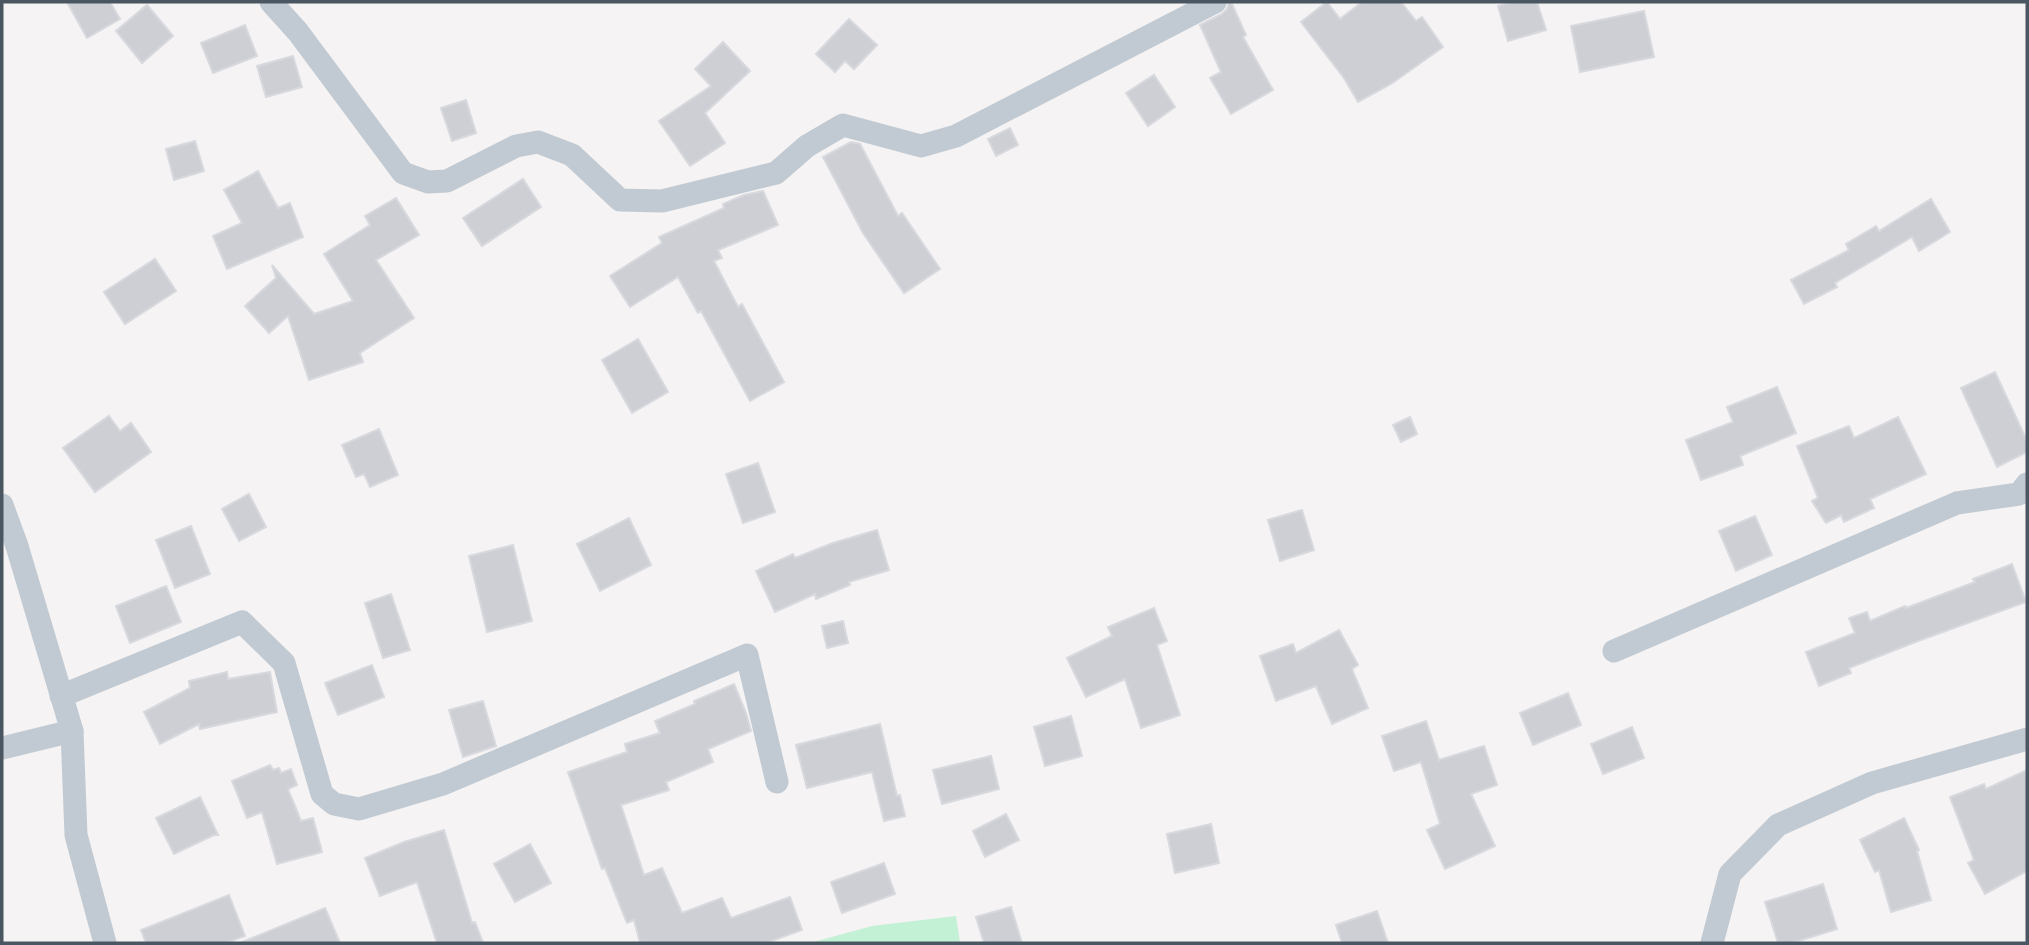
<svg xmlns="http://www.w3.org/2000/svg" width="2029" height="945" font-family="'Alegreya Sans',sans-serif">
	<style>
		.green { fill: #c3f1d5 }
		.building { fill: #cdcfd5; stroke: #d7d9de; stroke-width: 2 }
		.lines { fill: none; stroke-linecap: round; stroke-linejoin: round }
		.minor { stroke: #c1cad2; stroke-width: 23 }
	</style>
	<rect width="100%" height="100%" fill="#f5f3f3"/>
	<path class="green" d="M956 916 960 943H810L872 926Z"/>
	<g class="building">
		<path d="M67 2H110L120 19 87 38Z"/>
		<path d="M1229 2H1231L1246 35 1243 37 1273 90 1231 114 1210 78 1221 72 1200 25 1222 14 1227 9Z"/>
		<path d="M1327 2 1340 19 1362 2H1401L1416 21 1422 17 1443 47 1391 84 1358 102 1344 78 1301 22Z"/>
		<path d="M1513 2H1537L1546 30 1508 41 1498 6Z"/>
		<path d="M147 5 173 36 142 63 116 31Z"/>
		<path d="M1644 11 1654 57 1580 72 1571 26Z"/>
		<path d="M849 19 877 45 854 69 845 61 835 72 816 54Z"/>
		<path d="M245 25 257 56 213 73 201 43Z"/>
		<path d="M723 42 750 71 705 113 725 143 690 166 659 121 711 86 695 69Z"/>
		<path d="M293 56 302 87 266 97 257 66Z"/>
		<path d="M1154 75 1175 107 1148 126 1126 93Z"/>
		<path d="M466 100 476 133 452 141 441 108Z"/>
		<path d="M1010 128 1018 145 996 156 988 139Z"/>
		<path d="M195 141 204 171 174 180 166 149Z"/>
		<path d="M851 142 860 144 898 216 902 213 940 269 904 293 863 233 823 157Z"/>
		<path d="M258 171 278 208 290 203 303 237 227 269 213 236 242 223 224 190Z"/>
		<path d="M523 179 541 207 482 246 463 218Z"/>
		<path d="M763 191 778 225 718 250 722 258 714 261 738 307 742 304 784 382 750 401 701 311 698 313 678 277 630 307 610 276 662 243 659 237 724 208 723 204 744 195Z"/>
		<path d="M396 198 419 235 376 260 414 318 360 353 363 362 309 380 288 316 269 333 245 306 276 278 272 265 314 314 353 301 324 254 370 225 365 216Z"/>
		<path d="M1931 199 1950 232 1919 251 1912 237 1835 283 1837 287 1804 304 1791 280 1849 250 1846 244 1876 226 1879 231Z"/>
		<path d="M155 259 176 291 125 324 104 292Z"/>
		<path d="M638 339 668 392 632 413 602 360Z"/>
		<path d="M1995 372 2027 441V452L1997 467 1961 388Z"/>
		<path d="M1777 387 1796 433 1740 456 1743 465 1701 480 1686 440 1733 422 1727 407Z"/>
		<path d="M109 416 120 431 131 423 151 452 95 492 63 448Z"/>
		<path d="M1410 417 1417 434 1401 442 1393 425Z"/>
		<path d="M1898 417 1926 474 1870 499 1874 508 1844 522 1841 515 1826 523 1812 501 1818 498 1797 446 1849 426 1854 438Z"/>
		<path d="M379 429 398 475 370 487 364 474 356 477 342 445Z"/>
		<path d="M758 463 775 512 743 523 726 474Z"/>
		<path d="M249 494 266 527 239 541 222 509Z"/>
		<path d="M1302 510 1314 550 1280 561 1268 520Z"/>
		<path d="M1755 516 1772 555 1736 571 1719 531Z"/>
		<path d="M629 518 651 565 600 591 577 544Z"/>
		<path d="M191 526 210 574 175 588 156 540Z"/>
		<path d="M877 530 889 570 849 582 850 585 816 599 815 594 775 612 756 571 793 554 795 558 833 543Z"/>
		<path d="M513 545 532 621 487 632 469 556Z"/>
		<path d="M2012 564 2026 602 1918 641 1849 668 1851 673 1819 686 1806 652 1855 633 1849 618 1867 612 1870 621 1905 606 1906 608 1975 582 1973 579Z"/>
		<path d="M166 586 181 622 130 643 116 606Z"/>
		<path d="M391 594 410 650 383 658 365 603Z"/>
		<path d="M1154 608 1167 641 1157 645 1180 715 1141 728 1125 679 1086 697 1067 658 1112 636 1108 627Z"/>
		<path d="M843 621 848 643 827 648 822 626Z"/>
		<path d="M1339 630 1358 665 1352 669 1368 708 1332 724 1316 686 1276 701 1260 656 1293 644 1296 653Z"/>
		<path d="M372 665 384 697 338 715 325 683Z"/>
		<path d="M227 672 228 679 270 672 277 712 200 729 199 724 160 744 144 712 190 688 189 681Z"/>
		<path d="M734 684 746 713 751 731 708 749 713 762 666 782 669 790 621 805 644 875 662 868 682 913 722 898 731 918 790 897 802 930 766 943H640L634 920 627 923 605 868 602 869 568 772 627 752 625 744 660 733 655 721 695 704 694 701Z"/>
		<path d="M1568 693 1581 725 1533 745 1520 713Z"/>
		<path d="M483 701 496 746 463 757 449 710Z"/>
		<path d="M1071 716 1082 756 1045 766 1034 727Z"/>
		<path d="M1426 721 1439 760 1484 746 1497 785 1471 794 1495 846 1445 869 1427 830 1440 824 1421 762 1394 771 1382 736Z"/>
		<path d="M880 724 897 796 900 795 905 816 884 821 872 772 807 788 796 745Z"/>
		<path d="M1632 727 1644 758 1603 774 1591 744Z"/>
		<path d="M991 756 999 789 942 804 933 770Z"/>
		<path d="M270 765 273 770 279 768 281 773 291 769 297 785 288 789 301 821 313 818 322 852 277 864 262 812 247 818 232 781Z"/>
		<path d="M2027 770V871L1985 894 1968 863 1974 860 1950 797 1984 784 1986 789Z"/>
		<path d="M200 797 218 835H214L174 854 156 818Z"/>
		<path d="M1006 814 1019 840 985 857 973 831Z"/>
		<path d="M1904 818 1919 850 1917 851 1931 900 1891 912 1879 870 1875 872 1860 840Z"/>
		<path d="M1211 824 1219 863 1175 873 1167 834Z"/>
		<path d="M444 830 472 923 475 922 483 943H437L417 882 380 896 365 858 404 842Z"/>
		<path d="M530 844 551 883 515 902 494 864Z"/>
		<path d="M884 863 895 894 842 913 831 882Z"/>
		<path d="M1823 884 1837 929 1792 943H1778L1765 902Z"/>
		<path d="M229 895 245 936 226 943H146L141 930Z"/>
		<path d="M1011 907 1022 943H984L976 917Z"/>
		<path d="M325 908 340 943H240Z"/>
		<path d="M1377 911 1388 943H1342L1336 925Z"/>
	</g>
	<g class="lines">
		<g class="minor">
			<path d="M271 2 298 32 403 173 428 182 447 181 516 146 538 142 572 155 620 200 662 201 776 173 807 146 843 125 921 146 956 136 1215 2"/>
			<path d="M2 505 17 546 72 731 76 835 105 943"/>
			<path d="M1614 651 1957 503 2019 494 2027 484"/>
			<path d="M61 696 242 622 284 663 322 794 334 804 359 809 443 784 747 655 777 782"/>
			<path d="M2 748 72 731"/>
			<path d="M1712 943 1730 874 1778 825 1872 783 2027 739"/>
		</g>
	</g>
	<rect width="2029" height="945" fill="none" stroke="#4a5661" stroke-width="7"/>
</svg>
